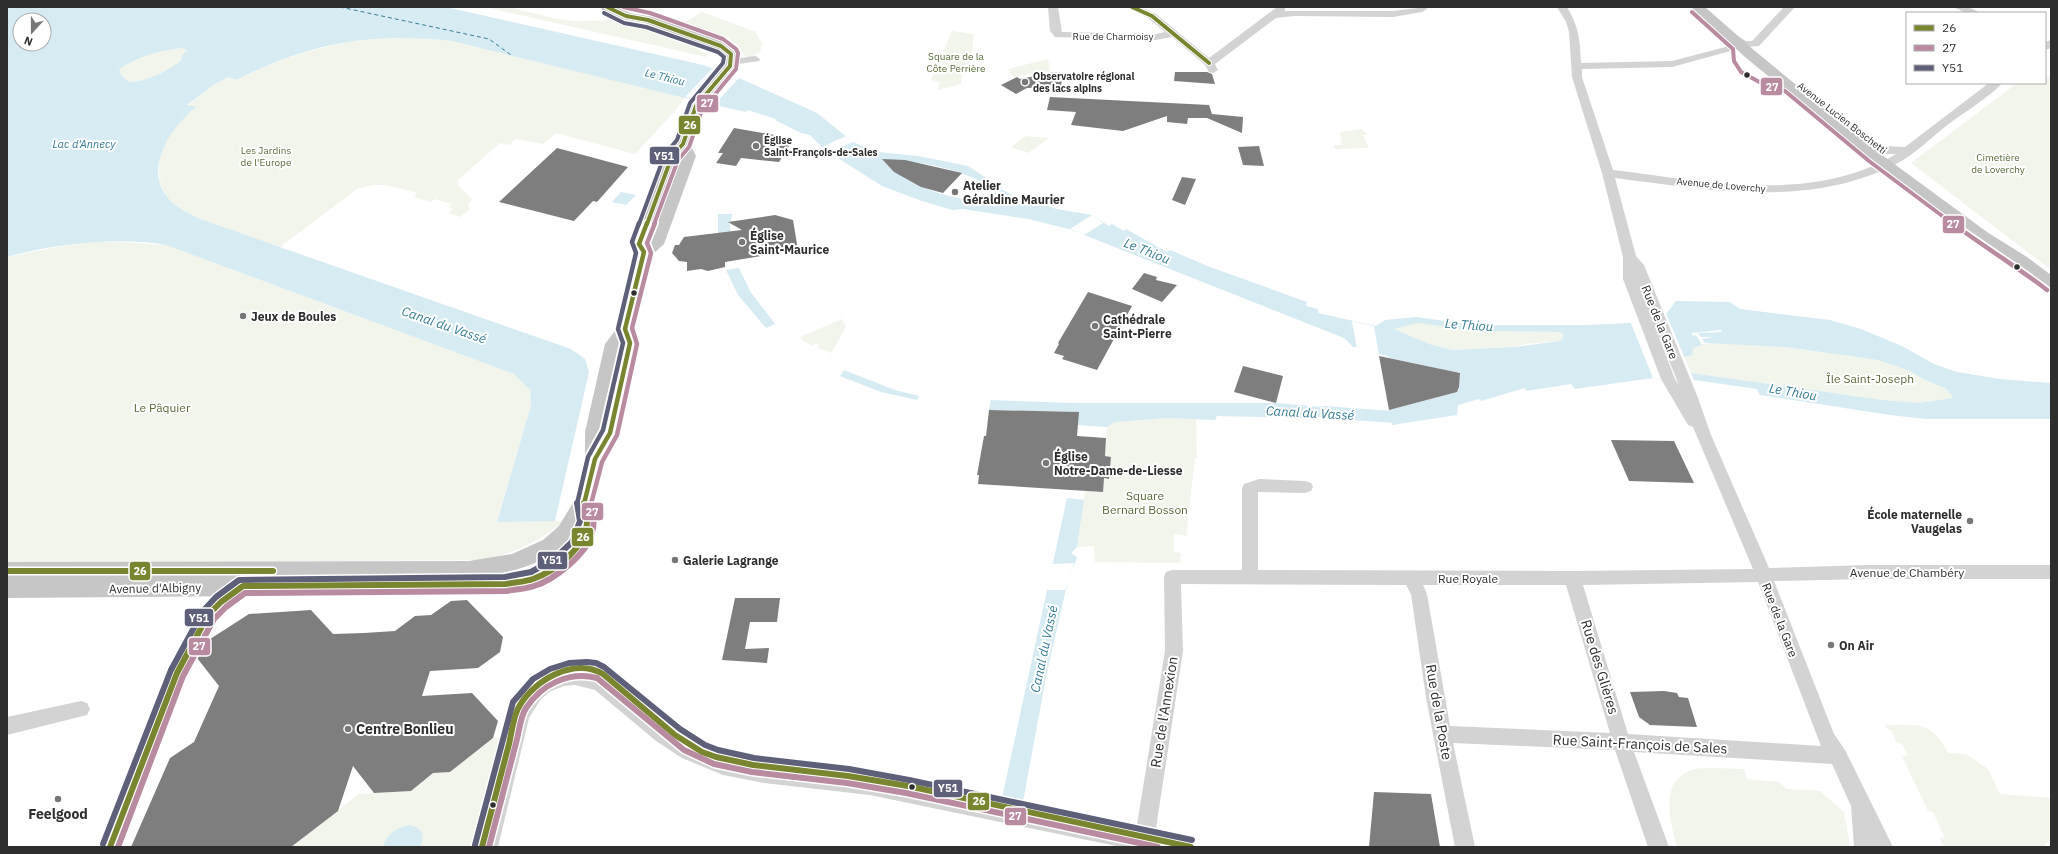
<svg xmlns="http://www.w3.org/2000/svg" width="2058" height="854" font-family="'IBM Plex Sans',sans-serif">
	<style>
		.green { fill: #f1f5eb }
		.water { fill: #d7ebf2; fill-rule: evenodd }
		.pier { fill: #fff }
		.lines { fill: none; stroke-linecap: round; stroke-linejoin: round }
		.canal { fill: #d7ebf2; fill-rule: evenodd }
		.ferry { stroke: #377c95; stroke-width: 1; stroke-dasharray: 4 3; stroke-linecap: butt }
		.building { fill: #7e7e7e }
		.minor { fill: #d3d3d3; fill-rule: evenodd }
		.major { fill: #c6c6c6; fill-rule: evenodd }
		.bus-1-far2-casing { stroke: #fff; stroke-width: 6 }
		.bus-1-far1-casing { stroke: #fff; stroke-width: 8 }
		.bus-1-casing { stroke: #fff; stroke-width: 9 }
		.bus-2-far2-casing { stroke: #fff; stroke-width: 6 }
		.bus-2-far1-casing { stroke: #fff; stroke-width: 8 }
		.bus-2-casing { stroke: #fff; stroke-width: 9 }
		.bus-3-far2-casing { stroke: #fff; stroke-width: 6 }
		.bus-3-far1-casing { stroke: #fff; stroke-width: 8 }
		.bus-3-casing { stroke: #fff; stroke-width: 9 }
		.bus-1-far2 { stroke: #79862f; stroke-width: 4 }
		.bus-1-far1 { stroke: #79862f; stroke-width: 4.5 }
		.bus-1 { stroke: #79862f; stroke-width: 6 }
		.bus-2-far2 { stroke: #b98ba1; stroke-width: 4 }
		.bus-2-far1 { stroke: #b98ba1; stroke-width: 4.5 }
		.bus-2 { stroke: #b98ba1; stroke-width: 6 }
		.bus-3-far2 { stroke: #5e6079; stroke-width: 4 }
		.bus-3-far1 { stroke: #5e6079; stroke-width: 4.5 }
		.bus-3 { stroke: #5e6079; stroke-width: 6 }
		.bus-dot { fill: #2e2e2e; stroke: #fff; stroke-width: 1.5 }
		.poi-dot { fill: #777; stroke: #fff; stroke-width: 1.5 }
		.labels { text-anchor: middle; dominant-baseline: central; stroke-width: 4; stroke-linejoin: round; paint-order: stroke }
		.far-street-label { font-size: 10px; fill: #2e2e2e; stroke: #fff }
		.far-park-label { font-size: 10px; fill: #576c39; stroke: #fff }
		.far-poi-label { font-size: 10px; font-weight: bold; fill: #2e2e2e; stroke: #fff; text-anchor: start }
		.far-water-label { font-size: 11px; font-style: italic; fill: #377c95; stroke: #fff }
		.poi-label { font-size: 12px; font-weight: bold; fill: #2e2e2e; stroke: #fff; text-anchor: start }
		.street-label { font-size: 12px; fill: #2e2e2e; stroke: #fff }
		.park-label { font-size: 12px; fill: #576c39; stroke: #fff }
		.water-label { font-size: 13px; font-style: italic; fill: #377c95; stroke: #fff }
		.near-street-label { font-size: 14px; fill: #2e2e2e; stroke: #fff }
		.near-poi-label { font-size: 14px; font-weight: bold; fill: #2e2e2e; stroke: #fff; text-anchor: start }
		.line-badge { stroke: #fff; stroke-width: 1.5 }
		.badge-label { font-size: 11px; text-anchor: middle; font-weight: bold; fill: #fff }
	</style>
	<rect width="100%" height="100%" fill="#fff"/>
	<g class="green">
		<path d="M485 7H508L558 19 575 21 618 20 695 48 708 55 706 57Z"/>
		<path d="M702 12 756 32 762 44 760 52 752 57H746L739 46 728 38 685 22Z"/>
		<path d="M952 31 974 34 970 67 966 73 962 74 961 84 938 90 939 82 931 80Z"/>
		<path d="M383 37 421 38 452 41 685 97 675 111 635 154 556 133 543 144 516 139 509 145 500 143 457 181 459 186 472 199 468 205 470 209 460 217 448 213 453 209 448 207 451 204 435 199 431 202 414 197 417 193 386 185H373L357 189 280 247C248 236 194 223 170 200 160 190 158 175 159 163 161 140 178 121 195 108L187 106 215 84 230 77 236 80C287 55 327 44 383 37Z"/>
		<path d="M182 48 187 50 181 58 182 61C165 72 149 81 129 82L122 76 119 69C138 57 160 50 182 48Z"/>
		<path d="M1048 59 1050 71 1013 77 1008 69Z"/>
		<path d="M2045 76 2051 77V270L1911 163 2017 83H2045Z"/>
		<path d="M1361 129 1368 134 1363 135 1369 148 1335 149 1334 145H1342L1340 132Z"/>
		<path d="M1026 136 1049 138 1028 153 1011 147Z"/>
		<path d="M92 242H123L166 245 514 374 530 390 531 405 497 521H563L562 523C539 541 514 553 485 560L7 563V257L57 247Z"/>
		<path d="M842 319 846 327 831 353 817 348 819 345 815 343 813 346 803 341 800 337Z"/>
		<path d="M1418 323 1475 331 1560 332 1563 334 1562 339 1559 341 1525 344 1514 347 1453 350 1429 344 1394 329 1395 328Z"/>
		<path d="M1717 343 1785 347 1878 360 1910 371 1925 380 1945 388 1953 397V398L1919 403 1883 400 1691 373 1684 357 1692 355V348L1701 345 1702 344Z"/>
		<path d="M1167 418 1196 419 1197 458H1195L1186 536 1174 534V552L1181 553 1180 563 1095 562 1094 546 1077 547 1085 491 1102 492 1104 478 1108 479 1111 457 1105 456 1107 427 1115 422Z"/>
		<path d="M1885 725C1918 725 1932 721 1948 753L1966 754 1988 769 2000 794 2051 798V840L2044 845 2046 847H1944L1940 838H1945L1933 812 1928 811 1902 756 1908 755 1902 744 1897 743 1891 730 1887 729Z"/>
		<path d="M504 737 478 847H291L359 794 411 791 433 773 450 772 493 738Z"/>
		<path d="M1714 768 1744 769 1747 779 1779 782 1787 789 1820 791 1844 812 1850 845 1845 847H1677C1670 821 1658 779 1695 769 1701 768 1708 768 1714 768Z"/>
	</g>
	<g class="water">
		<path d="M7 7H446L703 65 739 78 817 113 853 142 878 152 918 156 968 166 1002 188 1001 189 1014 196 1057 209 1092 215 1109 226 1112 224 1124 231 1126 229 1167 252 1170 250 1210 267 1307 302 1306 306 1318 309V313L1376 326 1385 320 1416 317 1474 325H1588L1630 323 1666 314 1676 301 1730 302 1740 309 1830 320 1861 329 1902 346 1934 364 1957 372 2000 379 2051 383V419H1926L1890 415 1760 395 1757 389 1694 380 1653 378 1575 389 1571 384 1526 391 1525 388 1481 401 1479 399 1458 405 1457 415 1392 425 1389 410 1457 392 1459 387 1460 373 1390 358 1387 356 1361 350 1358 347H1353L1344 338 1069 229 1028 219 963 209 952 210 922 201 882 186 825 150 810 135 801 133 775 120 776 119 748 110 746 112 714 105 452 41C370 32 310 43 236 80L229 77 215 84 187 105 196 107C171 127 142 169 169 199 177 208 190 214 200 219L571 349 585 359 589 372 555 521 497 522 531 405 530 390 514 374 166 245C121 236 52 244 7 257ZM20 20H44V44H20ZM182 48 187 50 182 55 181 61C165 72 149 81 129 82L122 76 119 69C138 57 160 50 182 48ZM883 160C921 161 961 168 994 189L997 200C962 205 907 187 883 160ZM1418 323 1475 331 1560 332 1563 334 1562 339 1559 341 1514 347 1453 350 1429 344 1394 329ZM1721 330 1722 332 1698 333 1701 337H1713L1702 339 1705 343 1785 347 1878 360 1910 371 1925 380 1945 388 1953 397 1952 398 1919 403 1883 400 1691 373 1684 357 1692 355 1693 348 1702 345 1696 335 1693 336 1692 333Z"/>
		<path d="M621 192 636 195 626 205 612 202Z"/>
		<path d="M718 214H732L731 221 729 222 731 232 718 234Z"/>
		<path d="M739 268 750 291 775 324 766 328 738 295 726 270Z"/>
		<path d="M844 370 895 390 919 396 917 400 881 392 840 376Z"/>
		<path d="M991 400 1074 403H1276L1344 409 1345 419 1305 416V418L1217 416 1215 420 1167 418 1115 422 1107 427 1078 425V412L989 410Z"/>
		<path d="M1067 498 1084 500 1077 547 1072 552V554L1076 556 1077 559 1069 576 1047 672 1023 802 1002 798Z"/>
		<path d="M409 825C421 827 426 835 420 847H383C386 834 397 828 409 825Z"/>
	</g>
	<g class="pier">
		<path d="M712 69 739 78 714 105 685 97Z"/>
		<path d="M846 136 853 142 830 152 825 150 824 146Z"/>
		<path d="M1092 215 1103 223 1084 235 1070 229Z"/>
		<path d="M1665 311 1694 380 1653 378 1630 321 1651 318Z"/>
		<path d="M1352 321 1374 326 1379 356 1360 352 1357 349Z"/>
		<path d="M1074 563 1065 590H1046L1052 564Z"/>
	</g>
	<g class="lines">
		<path class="canal" d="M1323 406 1394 411 1411 408 1417 410 1419 414 1417 418 1394 423 1323 418 1317 416 1315 412 1317 408Z"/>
		<path class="ferry" d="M340 7 489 39 511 55"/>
	</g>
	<g class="building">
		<path d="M1054 72H1063L1061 87 1027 88 1016 94 1001 85 1017 77 1020 79Z"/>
		<path d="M1175 72H1207L1212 74 1215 84 1174 81Z"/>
		<path d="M1050 97 1209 105 1212 114 1243 117 1242 133 1207 118H1188L1187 124 1167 122V116L1123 131 1071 125 1076 112 1047 110Z"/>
		<path d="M734 128 786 137 783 142 791 143 779 162 741 158 736 166 716 163 723 153H718Z"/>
		<path d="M1259 146 1264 166 1243 165 1238 147Z"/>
		<path d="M557 148 628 167 597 202 593 201 574 221 499 202Z"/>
		<path d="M882 159 905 160 962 173 943 193 921 187 894 172Z"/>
		<path d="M1182 177 1196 179 1185 205 1172 200Z"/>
		<path d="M775 215 793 220 798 250 725 262V267L708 271 701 269 687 271V262L679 261 672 253 675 245H679L684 237 742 230 728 222Z"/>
		<path d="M1144 273 1157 277 1156 280 1177 285 1162 302 1132 289Z"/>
		<path d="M1088 292 1132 306 1097 370 1062 359 1064 356 1054 353 1059 344 1058 343Z"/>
		<path d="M1379 356 1460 373 1459 387 1457 392 1389 410Z"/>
		<path d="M1243 366 1283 376 1276 403 1234 392Z"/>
		<path d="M989 410 1079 412 1077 436 1106 438 1105 456 1111 457 1109 479 1104 478 1103 492 978 484 979 475H977L984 436H986Z"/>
		<path d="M1611 440 1674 441 1694 483 1629 481Z"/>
		<path d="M735 598H780L777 622H750L745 649 769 648 767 663 722 660Z"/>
		<path d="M467 600 503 637 500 652 478 668 430 671 422 696 472 693 498 721 493 738 450 772 433 773 411 791 374 793 353 766 338 811 291 847H131L170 758 194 742 219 686 197 658 204 643 249 614 311 610 333 634 364 633 395 631 415 616 431 615 451 601Z"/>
		<path d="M1664 691 1677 693 1679 697 1688 698 1697 727 1650 725 1639 717 1630 692Z"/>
		<path d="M1374 792 1431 794 1440 847H1369Z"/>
	</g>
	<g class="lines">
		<g class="minor">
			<path d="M1048 7H1058L1062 32 1156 34 1165 32 1148 18 1127 7H1140L1156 14 1209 58 1277 7H1285V11H1393L1426 7 1427 9 1422 12 1393 17 1294 16 1276 18 1215 64 1218 70 1213 73 1209 72 1205 65 1172 37 1156 40 1055 37 1050 31Z"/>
			<path d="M1557 7H1567C1579 27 1580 40 1581 63L1672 61 1737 44 1729 37 1734 34 1746 41H1752L1784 7H1795L1759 46 1745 47 1672 67 1582 69V77L1613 170C1705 181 1811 205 1896 154H1882L1856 146 1854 144 1856 142 1860 140 1882 146 1905 147 1989 83H2002C1994 94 1959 116 1946 126 1931 138 1916 153 1898 163 1810 209 1710 190 1615 178L1636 256 1644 265 1698 398 1711 435 1769 568 1869 565H2051V579H1869L1774 581 1834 734 1845 750 1893 847H1854L1851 806 1832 764 1634 752 1669 847H1648L1615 750 1453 743 1475 847H1455L1426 698 1411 594 1406 585 1181 584 1183 651 1155 835 1172 840 1175 847H1121L870 795 764 783 723 775 682 758 656 741 595 690 575 685 564 686 551 691 541 699 529 718 498 847H478C487 808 502 716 528 688 535 681 543 677 552 673 606 651 658 730 706 751 755 773 815 768 867 776 957 790 1047 811 1136 831L1165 651 1164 577 1166 572 1172 570H1242V488L1244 484 1259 479 1305 481 1311 483 1313 487 1311 491 1305 493 1258 492V570L1572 571 1753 569 1693 427 1688 425 1661 379 1623 279V257L1602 173 1572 77 1569 32 1566 22ZM1653 322 1679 385 1675 379ZM1758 582 1821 746 1628 734 1583 585ZM1423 585H1566L1610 733 1450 726 1427 594Z"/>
			<path d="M1953 7H1968L1981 13H1966Z"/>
			<path d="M2051 40V48L2045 50V42Z"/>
			<path d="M755 56 760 59 759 61 732 65 727 62 732 59Z"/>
			<path d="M81 701 87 703 90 709 87 715 7 735V717Z"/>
		</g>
		<g class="major">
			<path d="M601 7H617L630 13 653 17 726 43 738 54 737 66 703 107 690 144 696 156 664 244 652 255 634 329 639 343C633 372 629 404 620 432 617 442 608 449 605 459 601 469 594 492 594 503 594 510 598 517 597 524 593 568 540 591 501 594L7 598V580H19H7V562L469 561 512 554 543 540 559 526 574 501 585 459V432L605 344 617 328 636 252 631 244 664 156 676 143 689 106 723 65 724 55 716 49 645 23 621 19 602 10ZM680 156 649 241 648 242 679 157ZM569 541C549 569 519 576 486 576 518 571 545 563 569 541Z"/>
			<path d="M1691 7H1705L1755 51 1878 152 1987 232 2027 257 2051 275V290L2045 288 2015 265 1975 240 1868 158 1745 57Z"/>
		</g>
		<g class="bus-1-far2-casing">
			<g id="bus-1-far2">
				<path d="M607 7 626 16 648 20 721 46 731 54 730 66 696 106 683 144 672 156 647 224"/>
				<path d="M1132 7 1152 16 1209 63"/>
			</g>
		</g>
		<g class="bus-1-far1-casing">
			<path id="bus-1-far1" d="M584 504 595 459 610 433 630 343 625 329 644 252 639 244 647 223"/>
		</g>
		<g class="bus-1-casing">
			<g id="bus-1">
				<path d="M7 571H273"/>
				<path d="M110 847 177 673 208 615 221 602 243 586 506 584C515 582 525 582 533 579 555 571 587 547 587 521 587 515 585 509 584 503"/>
				<path d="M482 847C491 813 500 778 509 744 512 732 513 715 520 705 535 680 574 657 603 674L675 735 702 752 716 757 753 765 848 776 908 786 1191 847"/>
			</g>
		</g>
		<g class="bus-2-far2-casing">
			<g id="bus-2-far2">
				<path d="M623 7 650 13 723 39 736 49 738 53 736 69 702 110 689 147 678 160 654 224"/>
				<path d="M1692 12 1733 49 1734 61 1741 72 1763 84 1785 91 1869 161 1953 224"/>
			</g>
		</g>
		<g class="bus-2-far1-casing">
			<g id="bus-2-far1">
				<path d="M1952 223C1983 246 2016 266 2047 290"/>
				<path d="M591 504 602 462 617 435 637 344 632 328 651 253 647 243 655 223"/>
			</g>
		</g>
		<g class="bus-2-casing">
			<g id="bus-2">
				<path d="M118 847 183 676 214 619 226 607 245 593 507 591C516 589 526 589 534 586 554 580 587 554 592 533 595 523 593 513 591 503"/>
				<path d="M489 847C498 812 507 778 516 743 519 733 520 717 526 708 542 684 569 671 597 678L684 750 714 764 752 772 847 783 906 793 1158 847"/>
			</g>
		</g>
		<g class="bus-3-far2-casing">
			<path id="bus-3-far2" d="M604 13 624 23 646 27 718 52 724 57 723 63 690 103 677 140 665 154 639 224"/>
		</g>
		<g class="bus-3-far1-casing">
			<path id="bus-3-far1" d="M577 504 588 457 603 430 623 343 618 329 636 253 632 242 639 223"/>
		</g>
		<g class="bus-3-casing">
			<g id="bus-3">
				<path d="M103 844 171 670 203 611 216 597 239 580 505 577 531 572 553 560 572 542 580 521 577 503"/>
				<path d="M475 845 513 702 533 679 550 669 569 663 587 662 596 663 604 667 680 729 705 745 718 750 754 758 849 769 909 780 1192 840"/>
			</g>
		</g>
		<use href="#bus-1-far2" class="bus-1-far2"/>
		<use href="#bus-1-far1" class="bus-1-far1"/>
		<use href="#bus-1" class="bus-1"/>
		<use href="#bus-2-far2" class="bus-2-far2"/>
		<use href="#bus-2-far1" class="bus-2-far1"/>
		<use href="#bus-2" class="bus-2"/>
		<use href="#bus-3-far2" class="bus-3-far2"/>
		<use href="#bus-3-far1" class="bus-3-far1"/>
		<use href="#bus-3" class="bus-3"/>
	</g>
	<g class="bus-dot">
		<circle cx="1747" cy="75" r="3.5"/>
		<circle cx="2017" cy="267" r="3.5"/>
		<circle cx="634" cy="293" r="3.5"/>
		<circle cx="912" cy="787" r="3.5"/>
		<circle cx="493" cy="805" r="3.5"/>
	</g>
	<g class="poi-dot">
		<circle cx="1025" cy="82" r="4"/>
		<circle cx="756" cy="146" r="4"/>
		<circle cx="955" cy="192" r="4"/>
		<circle cx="742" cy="242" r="4"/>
		<circle cx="243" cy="316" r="4"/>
		<circle cx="1095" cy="326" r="4"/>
		<circle cx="1046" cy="463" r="4"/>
		<circle cx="1970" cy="521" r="4"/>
		<circle cx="675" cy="560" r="4"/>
		<circle cx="1831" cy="645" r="4"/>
		<circle cx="348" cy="729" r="4"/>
		<circle cx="58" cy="799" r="4"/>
	</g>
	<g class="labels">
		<g class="far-street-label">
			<text x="1113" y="36">Rue de Charmoisy</text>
			<text transform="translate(1842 118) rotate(38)">Avenue Lucien Boschetti</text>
			<text transform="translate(1721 185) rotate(5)">Avenue de Loverchy</text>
		</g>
		<g class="far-park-label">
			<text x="956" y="56">Square de la<tspan x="956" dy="12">Côte Perrière</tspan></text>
			<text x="266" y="150">Les Jardins<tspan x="266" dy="12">de l'Europe</tspan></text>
			<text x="1998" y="157">Cimetière<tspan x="1998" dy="12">de Loverchy</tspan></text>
		</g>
		<g class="far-poi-label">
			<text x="1033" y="76">Observatoire régional<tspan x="1033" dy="12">des lacs alpins</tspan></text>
			<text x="764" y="140">Église<tspan x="764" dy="12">Saint-François-de-Sales</tspan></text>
		</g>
		<g class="far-water-label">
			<text transform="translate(665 77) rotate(14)">Le Thiou</text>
			<text x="84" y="144">Lac d'Annecy</text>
		</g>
		<g class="poi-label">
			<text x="963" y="185">Atelier<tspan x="963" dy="14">Géraldine Maurier</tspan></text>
			<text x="750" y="235">Église<tspan x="750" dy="14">Saint-Maurice</tspan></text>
			<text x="251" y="316">Jeux de Boules</text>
			<text x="1103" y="319">Cathédrale<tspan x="1103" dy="14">Saint-Pierre</tspan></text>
			<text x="1054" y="456">Église<tspan x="1054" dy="14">Notre-Dame-de-Liesse</tspan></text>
			<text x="1962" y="514" text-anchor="end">École maternelle<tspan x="1962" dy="14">Vaugelas</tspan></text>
			<text x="683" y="560">Galerie Lagrange</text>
			<text x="1839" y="645">On Air</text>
		</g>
		<g class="street-label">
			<text transform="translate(1660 322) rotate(68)">Rue de la Gare</text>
			<text x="1907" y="572">Avenue de Chambéry</text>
			<text x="1468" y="578">Rue Royale</text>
			<text transform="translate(155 588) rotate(-1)">Avenue d'Albigny</text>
			<text transform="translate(1780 620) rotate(69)">Rue de la Gare</text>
		</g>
		<g class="park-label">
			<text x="1870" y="378">Île Saint-Joseph</text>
			<text x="162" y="407">Le Pâquier</text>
			<text x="1145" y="495">Square<tspan x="1145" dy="14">Bernard Bosson</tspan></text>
		</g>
		<g class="water-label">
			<text transform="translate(1147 251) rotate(22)">Le Thiou</text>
			<text transform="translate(444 325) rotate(19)">Canal du Vassé</text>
			<text transform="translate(1469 325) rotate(4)">Le Thiou</text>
			<text transform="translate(1793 392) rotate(10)">Le Thiou</text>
			<text transform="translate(1310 413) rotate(3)">Canal du Vassé</text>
			<text transform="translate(1044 649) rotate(-78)">Canal du Vassé</text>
		</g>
		<g class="near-street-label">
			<text transform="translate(1600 667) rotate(73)">Rue des Glières</text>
			<text transform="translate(1164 712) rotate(-81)">Rue de l'Annexion</text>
			<text transform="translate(1439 712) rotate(80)">Rue de la Poste</text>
			<text transform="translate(1640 744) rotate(3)">Rue Saint-François de Sales</text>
		</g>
		<g class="near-poi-label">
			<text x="356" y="729">Centre Bonlieu</text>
			<text x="58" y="814" text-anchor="middle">Feelgood</text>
		</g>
	</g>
	<g class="line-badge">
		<rect x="1760" y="77" width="23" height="19" rx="4" fill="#b98ba1"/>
		<rect x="696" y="94" width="23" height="19" rx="4" fill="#b98ba1"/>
		<rect x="678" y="115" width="23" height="20" rx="4" fill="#79862f"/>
		<rect x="649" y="146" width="31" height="19" rx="4" fill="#5e6079"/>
		<rect x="1942" y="215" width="23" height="19" rx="4" fill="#b98ba1"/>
		<rect x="581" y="502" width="23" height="19" rx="4" fill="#b98ba1"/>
		<rect x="571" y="527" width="23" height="20" rx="4" fill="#79862f"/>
		<rect x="537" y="551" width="31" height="19" rx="4" fill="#5e6079"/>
		<rect x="129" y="561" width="22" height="20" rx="4" fill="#79862f"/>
		<rect x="184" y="608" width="30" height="19" rx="4" fill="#5e6079"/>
		<rect x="188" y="637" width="23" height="19" rx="4" fill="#b98ba1"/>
		<rect x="933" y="779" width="30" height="19" rx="4" fill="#5e6079"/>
		<rect x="967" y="792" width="23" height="19" rx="4" fill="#79862f"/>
		<rect x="1004" y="807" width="23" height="19" rx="4" fill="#b98ba1"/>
	</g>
	<g class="badge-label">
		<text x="1772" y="91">27</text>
		<text x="707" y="107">27</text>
		<text x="690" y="129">26</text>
		<text x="664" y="160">Y51</text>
		<text x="1953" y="228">27</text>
		<text x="592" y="516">27</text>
		<text x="583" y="541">26</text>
		<text x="552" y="564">Y51</text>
		<text x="140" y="575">26</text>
		<text x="199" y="622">Y51</text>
		<text x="199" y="650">27</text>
		<text x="948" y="792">Y51</text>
		<text x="979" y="805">26</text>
		<text x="1015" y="820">27</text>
	</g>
	<rect width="2058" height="854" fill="none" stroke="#2e2e2e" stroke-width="16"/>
	<rect x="1906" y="12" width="140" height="72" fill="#ffffff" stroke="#ababab"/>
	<rect x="1914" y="25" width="20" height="6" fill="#79862f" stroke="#ababab"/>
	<text x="1942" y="32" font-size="12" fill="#2e2e2e">26</text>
	<rect x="1914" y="45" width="20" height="6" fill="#b98ba1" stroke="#ababab"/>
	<text x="1942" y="52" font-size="12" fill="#2e2e2e">27</text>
	<rect x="1914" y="65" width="20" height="6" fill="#5e6079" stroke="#ababab"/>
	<text x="1942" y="72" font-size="12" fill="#2e2e2e">Y51</text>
	<g transform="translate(32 32) rotate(201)"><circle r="19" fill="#ffffff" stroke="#ababab"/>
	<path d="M0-3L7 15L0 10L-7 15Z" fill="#777777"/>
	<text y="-6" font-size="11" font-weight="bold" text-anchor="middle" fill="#2e2e2e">N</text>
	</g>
</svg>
